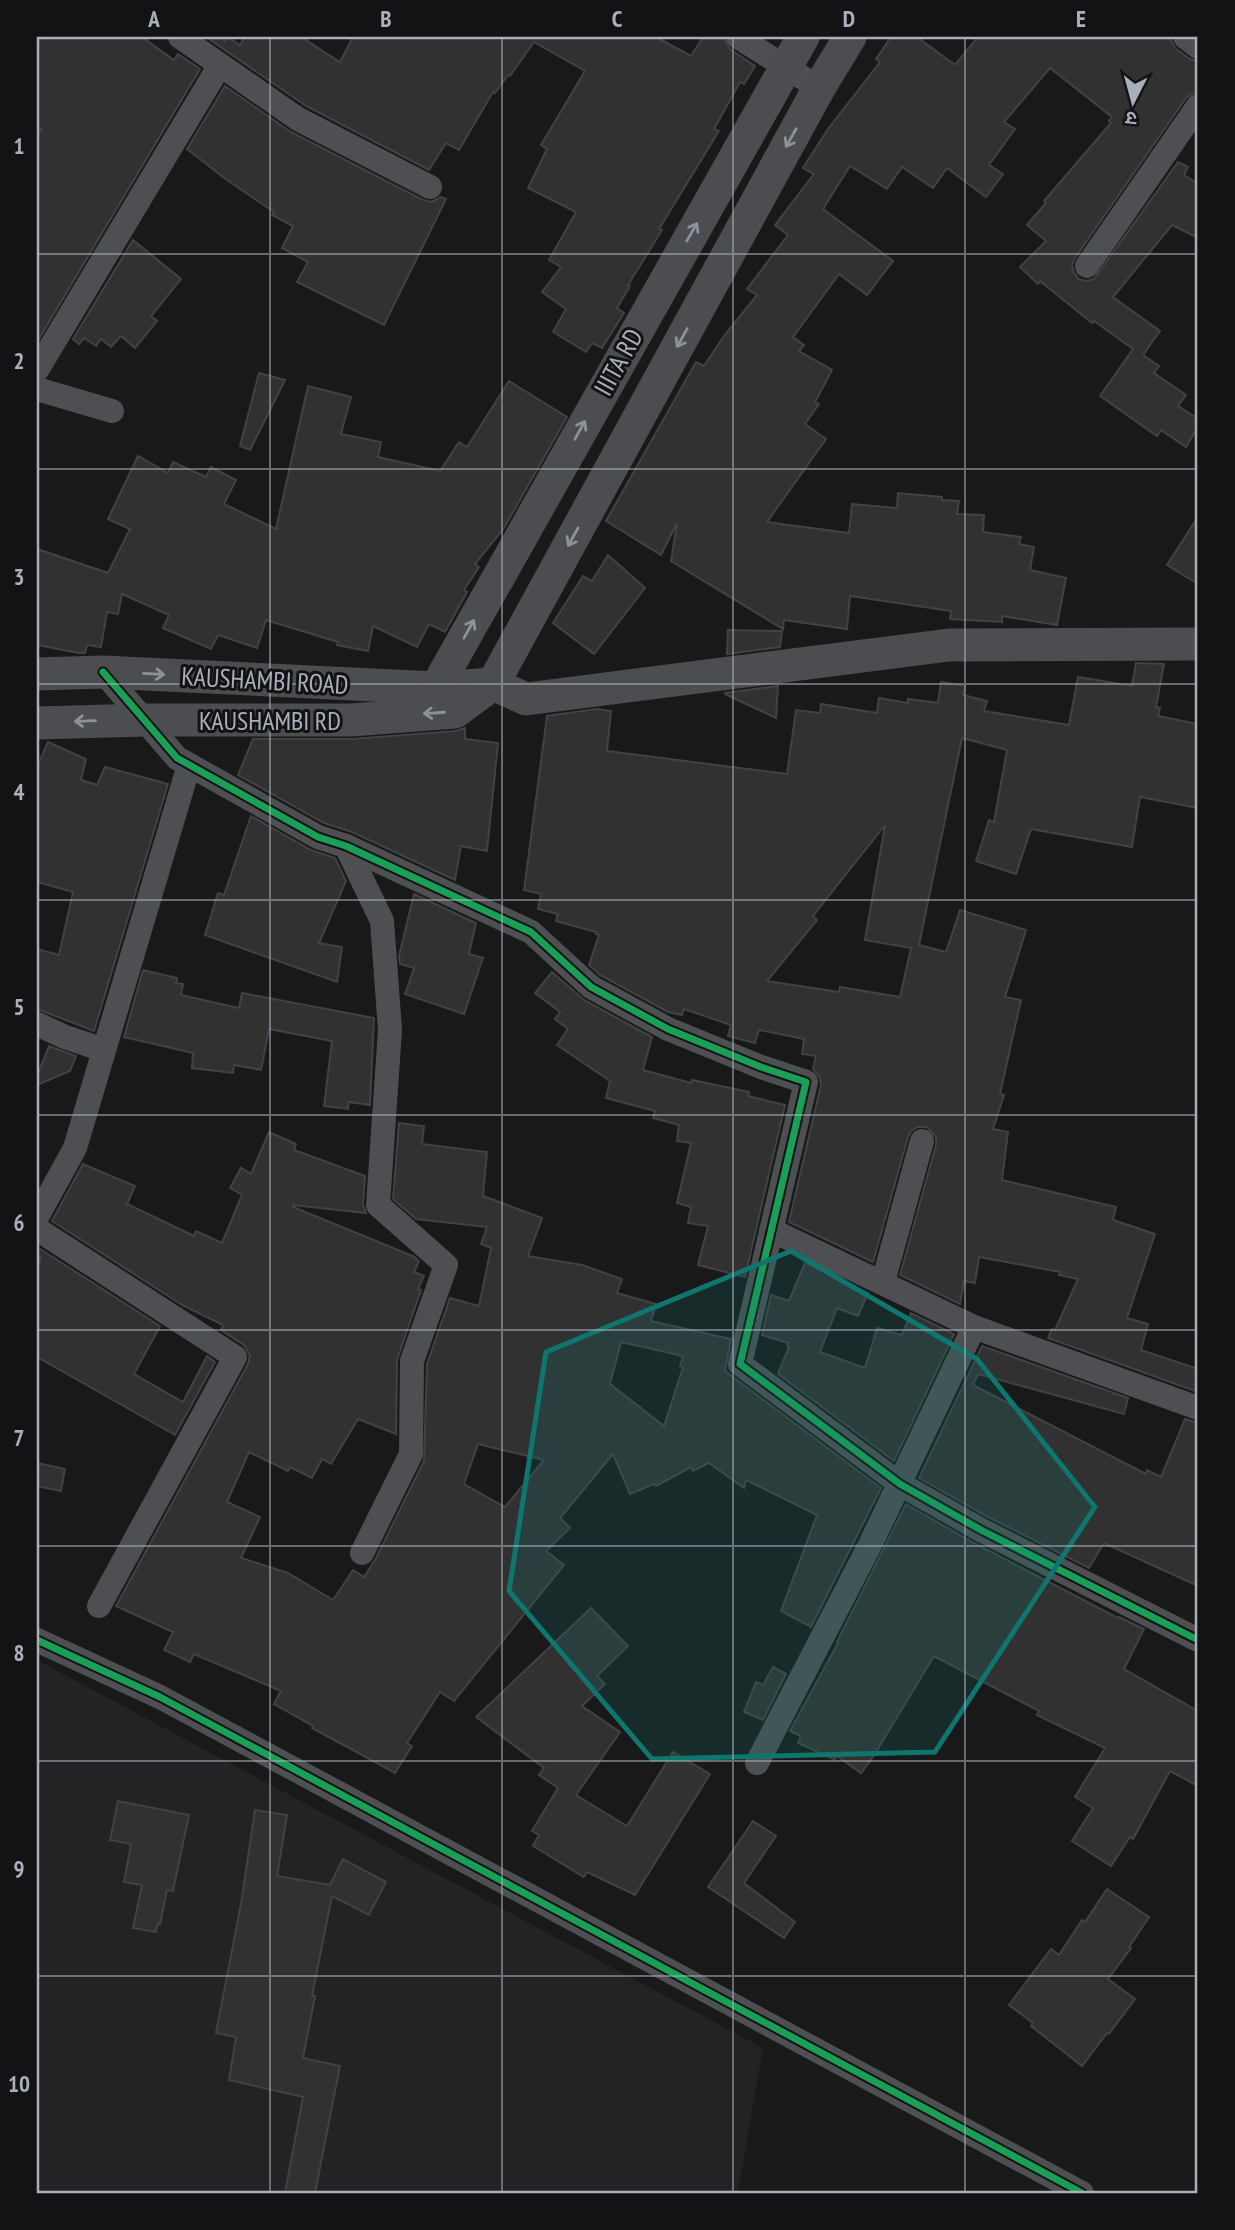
<svg xmlns="http://www.w3.org/2000/svg" width="1235" height="2230" font-family="'PT Sans Narrow','Noto Sans Devanagari',sans-serif">
	<style>
		.built { fill: #232325 }
		.building { fill: #313131; stroke: #414245; stroke-width: 2; fill-rule: evenodd }
		.lines { fill: none; stroke-linecap: round; stroke-linejoin: round }
		.street { stroke: #4d4f52; stroke-width: 24 }
		.secondary { stroke: #4c4d50; stroke-width: 33 }
		.cycleway-casing { stroke: #131315; stroke-width: 11 }
		.cycleway { stroke: #1a9f57; stroke-width: 7 }
		.oneway { stroke: #8d929b }
		.marked { fill: #0f766e; fill-opacity: 0.2; stroke: #0f766e; stroke-width: 5; stroke-linejoin: round }
		.grid { fill: none; stroke: #a9b0bb; stroke-width: 2; stroke-opacity: 0.55 }
		.labels { text-anchor: middle; dominant-baseline: central; stroke-width: 6; stroke-linejoin: round; paint-order: stroke }
		.street-label { font-size: 26px; fill: #a9b0bb; stroke: #131315 }
		.neatline { fill: none; stroke: #a9b0bb; stroke-width: 2.5 }
		.grid-label { font-size: 23px; text-anchor: middle; font-weight: bold; fill: #a9b0bb }
	</style>
	<rect width="100%" height="100%" fill="#191919"/>
	<path class="built" d="M37 1660 763 2048 738 2193H37Z"/>
	<g class="building">
		<path d="M43 37H142L174 60 178 54 200 69 37 342V137L41 129 37 126V45Z"/>
		<path d="M206 37H219L225 41 228 37 240 45 245 37H301L340 62 353 37H656L691 56 703 37H723L730 49 755 66 744 84 740 82 714 129 719 131 659 229 662 230 628 285 630 286 617 308 624 313 602 348 592 343 586 352 553 332 566 309 542 292 561 267 549 260 576 212 528 188 547 149 541 145 585 71 534 42 510 76 508 75 495 93 493 92 459 150 446 143 429 170 306 106Z"/>
		<path d="M891 37H917L955 65 978 37H1169L1176 49 1190 59 1198 62V90L1186 98 1075 258 1072 265 1074 273 1079 279 1086 281 1094 279 1178 162 1188 167 1184 175 1198 184V238L1172 225 1113 297 1160 331 1143 355 1159 366 1154 373 1186 395 1178 406 1198 419V427L1186 447 1161 430 1157 436 1100 396 1133 349 1094 321 1092 323 1040 281 1038 284 1020 267 1046 241 1027 225 1046 203 1044 201 1111 123 1109 121 1112 117 1050 68 1004 122 1015 129 989 165 1003 174 986 197 947 168 933 188 902 167 887 189 850 166 823 209 893 261 867 295 839 274 793 337 804 345 799 351 832 370 815 402 819 404 805 424 826 439 767 522 849 533 852 504 897 508 898 493 942 497V500L959 501 957 514 984 515 983 532 1021 537 1019 544 1034 547 1030 570 1066 578 1057 625 1002 616V622L950 619 951 611 850 596 847 629 784 620 783 629 671 561 677 523 661 555 606 521 696 362 704 366 724 336 757 295 747 289 788 235 775 225 814 174 803 168 828 129 880 62 876 59Z"/>
		<path d="M225 86 291 132 423 200 431 202 441 197 446 199 384 325 297 282 308 262 282 248 293 226 272 215 274 212 227 180 187 149Z"/>
		<path d="M133 240 181 279 151 316 157 321 135 348 121 336 111 347 101 339 96 346 84 338 79 344 73 339Z"/>
		<path d="M259 373 285 380 250 450 240 446Z"/>
		<path d="M509 381 567 417 504 528 475 564 479 567 464 590 467 592 445 632 429 624 417 647 373 626 368 651 337 645 338 642 266 620 257 648 218 635 211 649 163 628 169 615 122 594 118 614 107 612 101 647 87 645 85 653H79L37 645V549L108 573 130 529 108 519 138 456 168 473 173 462 206 477 211 467 236 480 224 504 276 529 308 386 351 397 341 434 381 442 378 457 440 471 459 442 467 447Z"/>
		<path d="M1198 517V584L1167 565Z"/>
		<path d="M608 555 645 588 594 654 553 623 583 576 592 581Z"/>
		<path d="M728 630 782 631 780 647 727 654Z"/>
		<path d="M1136 663 1164 664 1156 707 1160 708 1158 716 1198 724V808L1140 797 1132 847 1031 829 1016 874 976 861 989 820 994 822 1007 750 962 738 919 945 946 952 960 910 1026 930 1005 997 1021 1000 1000 1094 1004 1095 993 1129 1008 1132 1002 1180 1116 1207 1113 1220 1155 1234 1127 1318 1148 1324 1141 1350 1198 1369V1392L1048 1338 1052 1329 1055 1330 1078 1279 1059 1275 1060 1272 979 1257 975 1283 964 1281 960 1304 900 1275 936 1145V1137L927 1127H918L911 1131 908 1137 873 1262 789 1222 821 1085 820 1078 813 1069 816 1056 802 1054 804 1039 759 1030 755 1043 728 1036 731 1025 684 1009 682 1015 668 1012 600 975 589 965 599 935 596 934V932L556 921 558 914 538 909 541 894 524 890 547 716 597 709 611 711 607 751 787 774 796 710 820 713 821 704 877 713 879 698 908 703V699L938 703 941 682 965 686 963 695 987 701 984 711 1069 725 1078 677 1132 686ZM885 825 865 940 911 948 900 997 840 987 839 992 767 981 817 920 813 916Z"/>
		<path d="M778 686 776 718 725 694V693Z"/>
		<path d="M465 728V739L498 743 487 851 461 846 455 880 352 832 324 823 238 775 253 739H352L456 731Z"/>
		<path d="M48 742 86 759 81 780 97 785 105 767 168 784 94 1031 37 1009V949L59 955 73 892 37 882V767Z"/>
		<path d="M251 816 311 850 335 858 346 881 319 943 342 947 337 982 205 935 218 893 224 895Z"/>
		<path d="M414 894 476 923 469 954 483 958 464 1014 405 994 414 968 400 964 399 956Z"/>
		<path d="M143 970 177 978 176 983 183 984 181 995 239 1008 242 993 374 1018 370 1105 349 1102 348 1109 324 1106 332 1041 269 1029 261 1070 234 1065 233 1073 192 1068 193 1053 124 1037Z"/>
		<path d="M552 972 584 1000 652 1037 643 1070 691 1083 692 1080 749 1092 748 1096 785 1105 745 1277 698 1265 708 1226 688 1223 691 1207 677 1203 691 1143 677 1141 679 1125 653 1118 655 1111 606 1098 610 1081 557 1045 568 1029 555 1019 560 1012 535 993Z"/>
		<path d="M49 1046 76 1056 70 1071 37 1085V1076Z"/>
		<path d="M399 1123 424 1126 422 1144 487 1152 483 1196 542 1218 528 1256 582 1265 622 1279 617 1293 656 1304 651 1321 731 1339 725 1371 881 1488 811 1627 781 1611 817 1515 746 1480 744 1488 709 1463 693 1471 691 1467 656 1486 654 1484 630 1494 613 1454 560 1518 570 1528 546 1551 564 1565 454 1701 440 1692 407 1743 412 1746 395 1773 312 1728 313 1726 274 1704 281 1691 194 1654 190 1662 164 1650 173 1632 116 1606 248 1364 250 1356 244 1345 221 1330 223 1325 182 1305 52 1221 83 1164 135 1186 127 1204 194 1236 196 1231 222 1243 242 1195 230 1188 241 1168 251 1174 269 1132 296 1144 294 1150 365 1176 363 1204 366 1213 293 1205V1207L413 1256 419 1261 414 1272 424 1276 418 1289 421 1290 397 1360 396 1434 358 1419 331 1464 322 1459 312 1478 290 1467 288 1471 249 1452 227 1502 260 1517 241 1558 288 1573 333 1600 353 1570 364 1577 375 1560 424 1461 427 1364 450 1298 479 1306 491 1248 481 1244 487 1227 416 1219 393 1199ZM621 1342 683 1356 680 1366 683 1367 664 1426 610 1384ZM478 1444 544 1460 505 1507 464 1484Z"/>
		<path d="M37 1247 160 1326 134 1374 183 1402 207 1356 215 1362 175 1435 37 1357V1267L41 1258 37 1256Z"/>
		<path d="M805 1263 868 1293 858 1316 837 1308 820 1352 865 1368 877 1328 902 1335 911 1313 954 1334 894 1461 778 1374 789 1347 787 1346 788 1343 762 1335 771 1295 789 1301Z"/>
		<path d="M982 1346 1128 1398 1124 1414 978 1374 973 1385 1146 1474 1147 1470 1161 1477 1185 1419 1198 1423V1586L1104 1543 1089 1568 988 1517 919 1478Z"/>
		<path d="M37 1463 65 1469 61 1491 37 1486Z"/>
		<path d="M906 1504 974 1543 1118 1618 1119 1617 1144 1629 1124 1669 1198 1711V1786L1170 1771 1133 1839 1130 1837 1111 1866 1072 1841 1093 1808 1075 1797 1105 1748 1037 1715 1039 1711 934 1656 873 1757 861 1773 837 1756 835 1760 798 1743 801 1736 790 1731 838 1643 837 1642Z"/>
		<path d="M591 1608 628 1646 597 1676 605 1684 582 1706 620 1732 576 1795 627 1826 673 1752 710 1774 635 1895 587 1872 584 1877 533 1846 539 1835 532 1831 558 1788 539 1775 544 1768 476 1717Z"/>
		<path d="M773 1667 786 1674 763 1720 744 1712 756 1682 763 1685Z"/>
		<path d="M118 1801 189 1815 173 1891 167 1890 160 1924 158 1923 156 1932 133 1928 142 1885 124 1882 131 1844 110 1840Z"/>
		<path d="M255 1810 287 1815 277 1876 330 1885 343 1859 386 1882 369 1915 332 1896 312 1996H315L303 2058 340 2066 315 2193H285L303 2097 229 2080 236 2037 216 2033 241 1904Z"/>
		<path d="M753 1821 776 1836 744 1883 795 1922 784 1938 708 1887Z"/>
		<path d="M1107 1889 1149 1917 1129 1947 1131 1948 1108 1979 1135 1999 1109 2034 1107 2033 1082 2066 1031 2026 1033 2023 1009 2005 1051 1949 1059 1955 1082 1920 1085 1922Z"/>
	</g>
	<g class="lines">
		<g class="street">
			<path d="M180 37 298 119 430 187"/>
			<path d="M738 37 819 88"/>
			<path d="M1185 37 1198 47"/>
			<path d="M1087 266 1198 106"/>
			<path d="M37 370 220 65"/>
			<path d="M37 389 112 411"/>
			<path d="M103 672 177 758 318 837 346 846 531 932 591 987 668 1029 761 1067 806 1082 740 1364 900 1484 981 1530 1198 1640"/>
			<path d="M346 846 382 921 390 1030 378 1205 446 1265 412 1361 411 1454 362 1553"/>
			<path d="M37 1024 65 1037 104 1050"/>
			<path d="M37 1217 75 1148 189 765"/>
			<path d="M37 1229 235 1357 99 1606"/>
			<path d="M771 1230 974 1327 1198 1408"/>
			<path d="M883 1282 922 1141"/>
			<path d="M37 1640 160 1697 1082 2193"/>
			<path d="M757 1763 870 1545 974 1327"/>
		</g>
		<g class="secondary">
			<path d="M37 674 103 672 436 688 493 684 526 699 949 645 1198 644"/>
			<path d="M436 688 803 37"/>
			<path d="M37 723 144 720H351L455 712 493 684 819 88 850 37"/>
		</g>
		<g class="cycleway-casing">
			<g id="cycleway">
				<path d="M103 672 177 758 318 837 346 846 531 932 591 987 668 1029 761 1067 806 1082 740 1364 900 1484 981 1530 1198 1640"/>
				<path d="M37 1640 160 1697 1082 2193"/>
			</g>
		</g>
		<use href="#cycleway" class="cycleway"/>
	</g>
	<defs><path id="oneway-shaft" d="M-6 0H5M1.5-3L5.5 0L1.5 3" fill="none" stroke-width="1.6" stroke-linecap="round" stroke-linejoin="round" transform="scale(1.75)"/></defs>
	<g class="oneway">
		<use href="#oneway-shaft" transform="translate(791 138) rotate(119)"/>
		<use href="#oneway-shaft" transform="translate(692 232) rotate(-60)"/>
		<use href="#oneway-shaft" transform="translate(682 338) rotate(119)"/>
		<use href="#oneway-shaft" transform="translate(580 430) rotate(-61)"/>
		<use href="#oneway-shaft" transform="translate(573 537) rotate(119)"/>
		<use href="#oneway-shaft" transform="translate(469 629) rotate(-61)"/>
		<use href="#oneway-shaft" transform="translate(154 674) rotate(3)"/>
		<use href="#oneway-shaft" transform="translate(434 713) rotate(176)"/>
		<use href="#oneway-shaft" transform="translate(85 721) rotate(178)"/>
	</g>
	<path class="marked" d="M791 1251 977 1359 1095 1507 935 1752 652 1759 509 1591 546 1352Z"/>
	<path class="grid" d="M270 37V2193M502 37V2193M733 37V2193M965 37V2193M37 254H1198M37 469H1198M37 684H1198M37 900H1198M37 1115H1198M37 1330H1198M37 1546H1198M37 1761H1198M37 1976H1198"/>
	<g class="labels">
		<g class="street-label">
			<text transform="translate(618 362) rotate(-61)">IIITA RD</text>
			<text transform="translate(265 680) rotate(3)">KAUSHAMBI ROAD</text>
			<text x="270" y="720">KAUSHAMBI RD</text>
		</g>
	</g>
	<rect width="1235" height="2230" fill="none" stroke="#131315" stroke-width="77"/>
	<g transform="translate(1133 102) rotate(186)" stroke="#131315" stroke-width="5" paint-order="stroke">
	<path d="M0-5L12 26L0 18L-12 26Z" fill="#a9b0bb"/>
	<text y="-10" font-size="19" font-weight="bold" text-anchor="middle" fill="#a9b0bb">उ</text>
	</g>
	<rect x="38" y="38" width="1158" height="2154" class="neatline"/>
	<g class="grid-label">
		<text x="154" y="27">A</text>
		<text x="386" y="27">B</text>
		<text x="617" y="27">C</text>
		<text x="849" y="27">D</text>
		<text x="1081" y="27">E</text>
		<text x="19" y="154">1</text>
		<text x="19" y="369">2</text>
		<text x="19" y="585">3</text>
		<text x="19" y="800">4</text>
		<text x="19" y="1015">5</text>
		<text x="19" y="1231">6</text>
		<text x="19" y="1446">7</text>
		<text x="19" y="1661">8</text>
		<text x="19" y="1877">9</text>
		<text x="19" y="2092">10</text>
	</g>
</svg>
